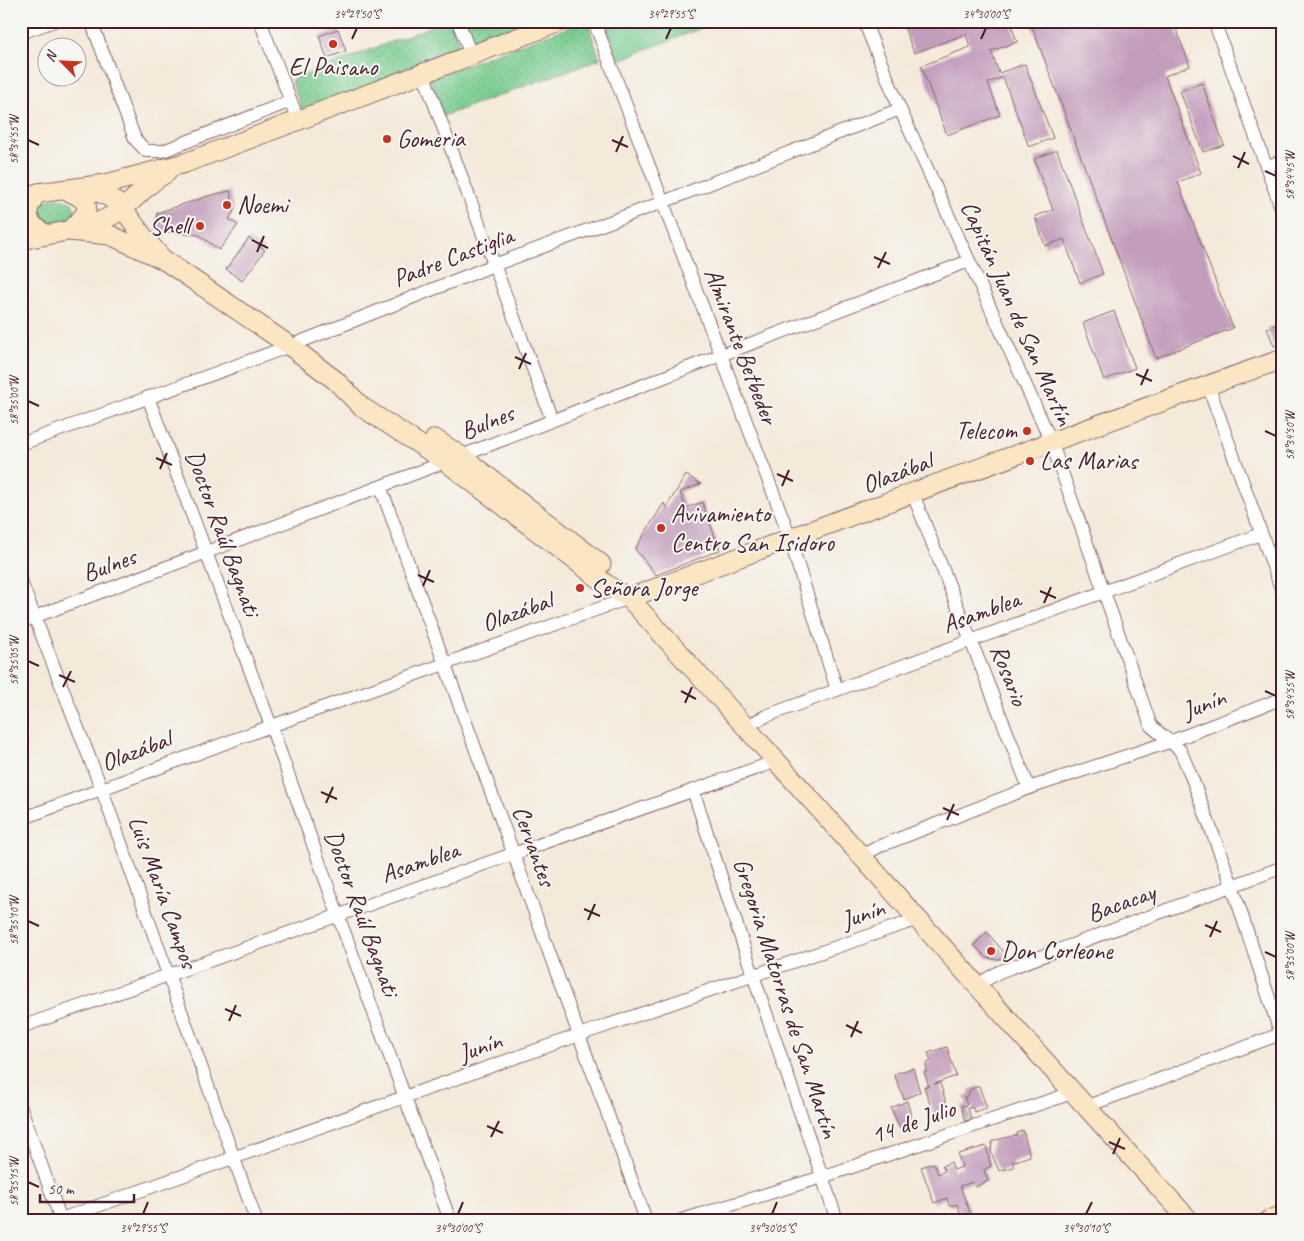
<svg xmlns="http://www.w3.org/2000/svg" width="1304" height="1241" font-family="Caveat,sans-serif">
	<style>
		.grass { fill: url(#grass-dots); stroke: #61765e }
		.park { fill: #78cc90; stroke: #61765e }
		.building { fill: #c39dbc }
		.lines { fill: none; stroke-linecap: round; stroke-linejoin: round }
		.street-casing { stroke: #866668; stroke-width: 14 }
		.secondary-casing { stroke: #866668; stroke-width: 21 }
		.street { stroke: #fff; stroke-width: 12 }
		.secondary { stroke: #fbe6c4; stroke-width: 19 }
		.ticks { fill: none; stroke: #4a1f2b; stroke-width: 2 }
		.poi-dot { fill: #c8321e; stroke: #f6f6f2; stroke-width: 2 }
		.labels { text-anchor: middle; dominant-baseline: central; stroke-width: 4; stroke-linejoin: round; paint-order: stroke }
		.poi-label { font-size: 25px; fill: #4a1f2b; stroke: #f6f6f2; text-anchor: start }
		.street-label { font-size: 25px; fill: #4a1f2b; stroke: #f6f6f2 }
		.neatline { fill: none; stroke: #4a1f2b; stroke-width: 2 }
		.ticks-label { font-size: 12px; text-anchor: middle; fill: #4a1f2b }
	</style>
	<defs>
		<pattern id="grass-dots" width="8" height="8" patternUnits="userSpaceOnUse" patternTransform="scale(1.25)"><rect width="8" height="8" fill="#78cc90"/><path d="M2 2h.1M6 6h.1" fill="none" stroke="#69af7c" stroke-width="1.8" stroke-linecap="round"/></pattern>
	</defs>
	<rect width="100%" height="100%" fill="#f6f6f2"/>
	<filter id="ink" filterUnits="userSpaceOnUse"><feTurbulence type="fractalNoise" baseFrequency=".02" numOctaves="2"/><feDisplacementMap in="SourceGraphic" scale="10" xChannelSelector="R" yChannelSelector="G"/><feConvolveMatrix kernelMatrix="1 2 1 2 8 2 1 2 1" color-interpolation-filters="sRGB"/></filter>
	<filter id="wash" filterUnits="userSpaceOnUse"><feTurbulence type="fractalNoise" baseFrequency=".0096" numOctaves="4" result="noise"/><feDisplacementMap in="SourceGraphic" scale="20" xChannelSelector="R" yChannelSelector="G"/><feGaussianBlur stdDeviation="1.12" result="paint"/><feColorMatrix in="noise" values="0 0 0 0 0 0 0 0 0 0 0 0 0 0 0 0 0 1.4 0 .05"/><feComposite in="paint" operator="in"/></filter>
	<g filter="url(#wash)">
		<rect width="100%" height="100%" fill="#f4eada"/>
		<g class="grass">
			<path d="M446 21H451L462 52 303 112 291 80Z"/>
			<path d="M463 21H545L474 49Z"/>
			<path d="M585 21H587L600 59 443 116 430 78Z"/>
			<path d="M58 198 72 203 75 210V216C62 225 52 230 37 221L36 203Z"/>
		</g>
		<path class="park" d="M600 21H720L617 61Z"/>
		<g id="blocks">
			<g class="building">
				<path d="M902 21H1010L1017 42 991 51 999 73 1025 64 1053 138 1029 147 1003 77 988 83 1000 115 947 135 921 66 970 47 966 34 914 53Z"/>
				<path d="M1030 21H1173L1190 66 1165 76 1201 173 1178 182 1233 328 1156 358Z"/>
				<path d="M338 29 346 51 327 58 319 36Z"/>
				<path d="M1202 83 1224 145 1203 152 1180 91Z"/>
				<path d="M1057 150 1103 274 1080 283 1064 239 1045 246 1035 216 1053 210 1034 159Z"/>
				<path d="M230 191 234 211 229 219 238 225 219 250 199 235 156 231 157 213 208 196Z"/>
				<path d="M249 238 265 250 242 281 226 269Z"/>
				<path d="M1114 311 1135 368 1104 380 1083 323Z"/>
				<path d="M1283 322V343L1274 346 1267 328Z"/>
				<path d="M686 475 701 484 680 492 686 508 702 502 720 550 656 575 635 549 664 503 666 508Z"/>
				<path d="M987 932 1008 957 997 960 987 958 974 945Z"/>
				<path d="M947 1047 956 1076 934 1084 940 1083 950 1115 936 1120 924 1087 929 1086 924 1072 927 1071 926 1064 931 1061 928 1053Z"/>
				<path d="M913 1068 920 1092 904 1099 894 1074Z"/>
				<path d="M979 1086 987 1108 975 1112 972 1107 968 1108 971 1119 965 1121 961 1106 967 1105 964 1097 969 1095V1090Z"/>
				<path d="M907 1101 913 1123 900 1129 891 1108Z"/>
				<path d="M1023 1130 1030 1156 1012 1162 1014 1167 999 1171 991 1152 992 1141 1017 1135V1133Z"/>
				<path d="M986 1146 991 1166 984 1170 988 1181 975 1187 973 1182 960 1186 973 1220H963L957 1204 949 1206 947 1198 934 1203 921 1167 934 1163 938 1174 945 1171 942 1166 951 1162 954 1170 962 1167 958 1154Z"/>
			</g>
		</g>
	</g>
	<g filter="url(#ink)">
		<use href="#blocks" fill-opacity="0" stroke="#866668" stroke-width="1"/>
		<g class="lines">
			<g class="street-casing">
				<g id="street">
					<path d="M91 21 135 139 146 151H163L291 101"/>
					<path d="M260 21 298 120"/>
					<path d="M458 21 471 55"/>
					<path d="M594 21 785 524 837 690"/>
					<path d="M864 21 900 109 1051 441 1151 726 1180 750 1190 773 1232 885 1283 1041"/>
					<path d="M1214 21 1283 213"/>
					<path d="M21 33 54 21"/>
					<path d="M423 73 552 420"/>
					<path d="M1267 166 1283 161"/>
					<path d="M1208 385 1283 594"/>
					<path d="M148 397 271 726 338 915 450 1220"/>
					<path d="M21 444 290 346 494 265 663 202 900 109"/>
					<path d="M381 488 646 1220"/>
					<path d="M913 494 1029 788"/>
					<path d="M21 582 102 790 256 1220"/>
					<path d="M21 622 461 456 721 355 969 261"/>
					<path d="M747 726 766 716 1261 534"/>
					<path d="M693 790 753 975 837 1220"/>
					<path d="M21 819 271 726 629 598"/>
					<path d="M861 856 880 846 1029 788 1169 742 1283 698"/>
					<path d="M977 985 999 972 1283 867"/>
					<path d="M21 1027 777 761"/>
					<path d="M1085 1107 1283 1033"/>
					<path d="M21 1108 61 1220"/>
					<path d="M58 1220 579 1035 918 919"/>
					<path d="M682 1220 822 1177 1072 1093"/>
				</g>
			</g>
			<g class="secondary-casing">
				<g id="secondary">
					<path d="M86 189C114 194 122 207 137 228 144 238 152 247 160 256"/>
					<path d="M64 190C94 200 92 211 70 230"/>
					<path d="M38 193C23 210 24 223 46 234"/>
					<path d="M21 198 38 193 106 184 185 163 562 21"/>
					<path d="M69 231 110 235 164 260 290 346 335 380 362 407 445 461 610 587 629 598C817 804 1000 1014 1189 1220"/>
					<path d="M21 240C51 233 85 231 111 216 132 205 145 184 166 173"/>
					<path d="M435 439 461 456 601 564"/>
					<path d="M629 598C847 518 1064 435 1283 359"/>
					<path d="M1269 1220 1283 1215"/>
				</g>
			</g>
			<use href="#street" class="street"/>
			<use href="#secondary" class="secondary"/>
		</g>
	</g>
	<path class="ticks" d="M352 39 357 28M666 39 671 28M981 39 986 28M28 140 39 145M612 140 628 147M616 152 623 136M1233 156 1249 164M1238 168 1245 152M1265 171 1276 176M252 240 268 248M257 252 264 236M874 257 890 264M878 268 886 252M515 357 531 364M519 369 526 353M1136 374 1152 381M1141 385 1148 369M28 401 39 406M1265 431 1276 436M156 458 172 465M160 469 167 453M777 474 793 481M782 486 789 470M418 575 434 582M423 586 430 570M1040 591 1056 598M1044 603 1051 587M28 661 39 666M59 675 75 682M63 687 71 671M681 691 696 699M1265 691 1276 696M685 703 692 687M321 792 337 799M326 803 333 787M943 808 959 815M947 820 954 804M584 909 600 916M588 920 595 904M28 921 39 926M1205 925 1221 932M1210 937 1217 921M1265 952 1276 957M225 1009 241 1016M229 1021 236 1005M846 1025 862 1033M851 1037 858 1021M487 1126 503 1133M491 1137 499 1121M1109 1142 1125 1149M1113 1154 1120 1138M28 1182 39 1187M143 1214 148 1202M458 1214 463 1202M772 1214 777 1202M1086 1214 1092 1202"/>
	<g class="poi-dot">
		<circle cx="333" cy="44" r="5"/>
		<circle cx="387" cy="139" r="5"/>
		<circle cx="227" cy="205" r="5"/>
		<circle cx="200" cy="226" r="5"/>
		<circle cx="1027" cy="431" r="5"/>
		<circle cx="1030" cy="461" r="5"/>
		<circle cx="661" cy="528" r="5"/>
		<circle cx="580" cy="588" r="5"/>
		<circle cx="991" cy="951" r="5"/>
	</g>
	<g class="labels">
		<g class="poi-label">
			<text x="333" y="67" text-anchor="middle">El Paisano</text>
			<text x="397" y="139">Gomeria</text>
			<text x="237" y="205">Noemi</text>
			<text x="190" y="226" text-anchor="end">Shell</text>
			<text x="1017" y="431" text-anchor="end">Telecom</text>
			<text x="1040" y="461">Las Marias</text>
			<text x="671" y="514">Avivamiento<tspan x="671" dy="29">Centro San Isidoro</tspan></text>
			<text x="590" y="588">Señora Jorge</text>
			<text x="1001" y="951">Don Corleone</text>
		</g>
		<g class="street-label">
			<text transform="translate(453 257) rotate(-21)">Padre Castiglia</text>
			<text transform="translate(1017 313) rotate(66)">Capitán Juan de San Martín</text>
			<text transform="translate(741 346) rotate(69)">Almirante Betbeder</text>
			<text transform="translate(487 422) rotate(-22)">Bulnes</text>
			<text transform="translate(897 473) rotate(-21)">Olazábal</text>
			<text transform="translate(223 533) rotate(70)">Doctor Raúl Bagnati</text>
			<text transform="translate(109 565) rotate(-20)">Bulnes</text>
			<text transform="translate(517 612) rotate(-20)">Olazábal</text>
			<text transform="translate(981 612) rotate(-20)">Asamblea</text>
			<text transform="translate(1009 675) rotate(69)">Rosario</text>
			<text transform="translate(1204 704) rotate(-21)">Junín</text>
			<text transform="translate(136 751) rotate(-21)">Olazábal</text>
			<text transform="translate(534 846) rotate(70)">Cervantes</text>
			<text transform="translate(420 862) rotate(-19)">Asamblea</text>
			<text transform="translate(163 892) rotate(70)">Luis María Campos</text>
			<text transform="translate(1121 903) rotate(-20)">Bacacay</text>
			<text transform="translate(362 913) rotate(70)">Doctor Raúl Bagnati</text>
			<text transform="translate(863 914) rotate(-19)">Junín</text>
			<text transform="translate(786 998) rotate(72)">Gregoria Matorras de San Martín</text>
			<text transform="translate(480 1047) rotate(-20)">Junín</text>
			<text transform="translate(913 1122) rotate(-19)">14 de Julio</text>
		</g>
	</g>
	<rect width="1304" height="1241" fill="none" stroke="#f6f6f2" stroke-width="55"/>
	<g transform="translate(62 62) rotate(294)"><circle r="24" fill="#f6f6f2" stroke="#b1a0a2"/>
	<path d="M0-4L9 19L0 12L-9 19Z" fill="#c8321e"/>
	<text y="-8" font-size="14" font-weight="bold" text-anchor="middle" fill="#4a1f2b">N</text>
	</g>
	<path d="M40 1194v8h94v-8" fill="none" stroke="#4a1f2b" stroke-width="2.5"/>
	<text x="48" y="1194" font-size="15" fill="#4a1f2b" stroke="#f6f6f2" stroke-width="4" paint-order="stroke">50 m</text>
	<rect x="28" y="28" width="1248" height="1186" class="neatline"/>
	<g class="ticks-label">
		<text x="357" y="18">34°29'50"S</text>
		<text x="671" y="18">34°29'55"S</text>
		<text x="986" y="18">34°30'00"S</text>
		<text transform="translate(14 140) rotate(-90)" y="4">58°34'55"W</text>
		<text transform="translate(1290 176) rotate(-90)" y="4">58°34'45"W</text>
		<text transform="translate(14 401) rotate(-90)" y="4">58°35'00"W</text>
		<text transform="translate(1290 436) rotate(-90)" y="4">58°34'50"W</text>
		<text transform="translate(14 661) rotate(-90)" y="4">58°35'05"W</text>
		<text transform="translate(1290 696) rotate(-90)" y="4">58°34'55"W</text>
		<text transform="translate(14 921) rotate(-90)" y="4">58°35'10"W</text>
		<text transform="translate(1290 957) rotate(-90)" y="4">58°35'00"W</text>
		<text transform="translate(14 1182) rotate(-90)" y="4">58°35'15"W</text>
		<text x="143" y="1232">34°29'55"S</text>
		<text x="458" y="1232">34°30'00"S</text>
		<text x="772" y="1232">34°30'05"S</text>
		<text x="1086" y="1232">34°30'10"S</text>
	</g>
</svg>
